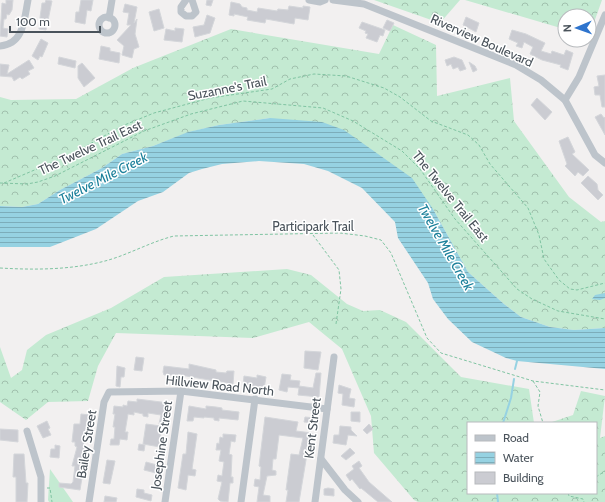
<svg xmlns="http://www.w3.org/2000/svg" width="605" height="502" font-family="Cabin,sans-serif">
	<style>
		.green { fill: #c4ead2 }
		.forest { fill: url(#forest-crowns) }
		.water { fill: url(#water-rules) }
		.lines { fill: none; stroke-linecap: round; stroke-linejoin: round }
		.stream { stroke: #96d2e2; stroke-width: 2 }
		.building { fill: #cbccd2; stroke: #d4d6da }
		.path { stroke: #80c4a2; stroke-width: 1; stroke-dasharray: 3 2; stroke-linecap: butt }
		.minor { stroke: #bdc4cb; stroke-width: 7 }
		.labels { text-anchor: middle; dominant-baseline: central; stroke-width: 3; stroke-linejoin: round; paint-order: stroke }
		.street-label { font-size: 13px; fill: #4a535b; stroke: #fff }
		.water-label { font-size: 14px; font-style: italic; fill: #1d819b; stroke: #fff }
	</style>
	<defs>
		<pattern id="forest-crowns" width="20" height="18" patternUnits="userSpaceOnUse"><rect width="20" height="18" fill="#c4ead2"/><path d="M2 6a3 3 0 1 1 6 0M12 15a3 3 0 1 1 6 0" fill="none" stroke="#a1c0ad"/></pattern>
		<pattern id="water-rules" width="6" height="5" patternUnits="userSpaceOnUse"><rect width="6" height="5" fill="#96d2e2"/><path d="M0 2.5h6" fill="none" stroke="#7cadba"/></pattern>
	</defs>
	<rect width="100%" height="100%" fill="#f2f0f0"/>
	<path class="green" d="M50 469 73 502H49L48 500Z"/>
	<g class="forest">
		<path d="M374 0H460L440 23Z"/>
		<path d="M465 0H602L592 28H589V16H565L564 29Z"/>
		<path d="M393 25 436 45 437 96 510 78 514 121 569 197 601 222 605 221V328L574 330 550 327 521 317 504 304 468 272 433 209 270 118 219 125 189 132 153 146 122 154 102 168 60 190 38 204 22 207 0 206V97L11 100 76 99 133 68 231 29 379 54Z"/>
		<path d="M287 269 311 275 347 304 363 311 380 310 406 322 461 377 529 389 534 423H468V493H596V423H549L573 415 581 391 605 396 600 438 605 436V502H418L414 500 374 453 371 416 342 349 309 322 253 338 116 333 98 366 88 401 48 402 26 420 0 402V347L11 378 22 370 27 350 46 335 111 308 164 277Z"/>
	</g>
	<g class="water">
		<path d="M270 118 322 122 344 130 412 178 433 209 468 272 504 304 521 317 550 327 574 330 605 328V369L517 361 506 358 472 342 448 319 433 299 428 283 398 238 395 222 362 188 328 171 304 164 259 161 222 164 202 169 189 173 163 192 138 201 96 229 50 247H0V206L22 207 38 204 60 190 102 168 122 154 153 146 188 132 219 125Z"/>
		<path d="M605 293V298L600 300 592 299 595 295Z"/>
	</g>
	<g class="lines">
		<g class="stream">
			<path d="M515 369 517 361"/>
			<path d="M503 423 511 398 514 379"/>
			<path d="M497 493 498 502"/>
		</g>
	</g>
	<g class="building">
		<path d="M6 0H13L12 10 9 15 7 14 6 19H4L3 28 8 29 7 37 0 36 2 3 6 4Z"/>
		<path d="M46 0 52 1 46 30 39 29V25L42 3H45Z"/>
		<path d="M81 0H93L91 11 87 10 85 24 75 22 76 12H79Z"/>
		<path d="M207 0H213L211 6 206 5Z"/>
		<path d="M231 2 240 4 242 7 247 8V10L257 12 258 8 277 11 278 9 288 10 289 6 303 8V6L310 7 308 20 295 18 294 24 266 19 265 23 247 20 248 17 234 14V16L229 15Z"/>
		<path d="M125 4 137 7 134 23 137 19 135 34 139 47 134 49 132 58 122 55 124 46 117 40 131 25H127L129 13 123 12Z"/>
		<path d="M159 9 164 28 154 31 149 12Z"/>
		<path d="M207 15 215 18 210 33 195 37 193 27 204 25Z"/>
		<path d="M466 17 479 23 476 32 463 25Z"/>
		<path d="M387 20 394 23 390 31 383 28Z"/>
		<path d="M362 22 385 30 383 36 380 35 377 42 366 38 368 34 365 33 366 31 359 28Z"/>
		<path d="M175 28 184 29 182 42 164 40 166 29 175 31Z"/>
		<path d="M512 30 526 34 545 43 541 51 551 54 552 51 564 55 566 50 573 53 568 70 560 67 561 65 542 60 530 54 533 47 524 42 522 48 516 46 518 43 509 39Z"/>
		<path d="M41 39 48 43 42 57 40 56 38 60 32 56Z"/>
		<path d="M101 46 110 48V51L120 53 119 63 99 59Z"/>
		<path d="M59 57 76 61 75 68 58 64Z"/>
		<path d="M454 57 462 60 466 69 460 71 458 67 453 69 451 64 447 66 445 60Z"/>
		<path d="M29 60 34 68 28 71 30 74 22 79 20 77 14 81 12 77 0 76V64L9 65 7 74Z"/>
		<path d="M469 62 475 66 477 70 473 72Z"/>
		<path d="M82 63 95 78 84 87 78 78V66Z"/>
		<path d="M605 75V107H602L600 95H595L594 87 599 86 597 76Z"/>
		<path d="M537 98 552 112 545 120 531 105Z"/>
		<path d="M601 114 604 118 605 117V135L595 117Z"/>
		<path d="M568 137 575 152 572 154 589 170 583 176 578 172 575 176 565 166 567 164 559 141Z"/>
		<path d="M588 176 597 184 598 190 603 195 598 200 581 183Z"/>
		<path d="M305 351 321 352 318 370 304 368Z"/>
		<path d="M136 357 144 358 142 371 134 370Z"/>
		<path d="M189 364 216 370V372L226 373 227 371H234L233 384 180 375H164L163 372 164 366 189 369Z"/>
		<path d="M117 366 125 368 124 377H121L120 387 116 386Z"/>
		<path d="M316 373H321L319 397 298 395 299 388 288 387 287 392 279 390 282 374 291 375 290 380 300 381 299 386 313 388Z"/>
		<path d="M257 375 266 377 264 389 243 385 244 376 257 378Z"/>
		<path d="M339 385 351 389 349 398 355 399 354 407 342 405 343 394 338 393Z"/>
		<path d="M137 399 169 403 167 425 159 424 161 415 148 413V417L143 416V414L134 412V415L128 414 125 432H128L127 440 120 439 119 445H110L111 439H114L115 427H113L115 414H113L114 406 123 407V405L127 406 128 401 137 402Z"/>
		<path d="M189 406 206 409V406L216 407 222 408V410L239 412 238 420 219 418V421L214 420V418L204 417V418L194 417 193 421H187Z"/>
		<path d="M351 412H360V422L351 421Z"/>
		<path d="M81 414 90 415V419H87L83 447H87L80 490 59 487V483L71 484 73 482 75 466H72L77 447 75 446V442H72L74 424H80Z"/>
		<path d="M265 417 298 422 296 431 312 433 310 448 312 449 311 454H307L299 502H286L288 490H286L291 454 299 455 303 438 279 435 276 459H273L272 470 276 471V475L267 476 263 495 270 496V502H257L259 487 254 486 255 479 260 480 261 467 259 466Z"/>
		<path d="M305 417 315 418 314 423 304 422Z"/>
		<path d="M47 421 50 428 48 429 51 435 43 438 37 426Z"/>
		<path d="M146 424 161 426 160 447 143 444Z"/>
		<path d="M369 424 373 429 367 434 363 430Z"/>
		<path d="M340 426 351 427V430L357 436 348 435 346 445 333 443 334 435H339Z"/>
		<path d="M0 429 18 430V442L0 440Z"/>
		<path d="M188 432 197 434 192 469 196 470 195 476 188 475 186 490 178 488 183 454H186Z"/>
		<path d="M223 434 236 435 235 442 231 441 229 454 232 455 231 477H233V483H230L228 502 220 501 218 499 222 482 217 481 218 475 222 476 224 462 219 461 221 450H216L217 443 219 444 220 437 223 438Z"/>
		<path d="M139 444 145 445 144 451 138 450Z"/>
		<path d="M55 445 60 446 59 458 50 457 51 449H55Z"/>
		<path d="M350 448 355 453 346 460 341 456Z"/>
		<path d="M14 454H24L26 483H28L27 502H16V477H13Z"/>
		<path d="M107 460 115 461 110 484 103 483Z"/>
		<path d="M359 461 362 466 359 468 369 482 392 502H378L361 488 360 489 352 479 350 481 346 475 354 469 352 466Z"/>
		<path d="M146 462 157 465 156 473 144 470Z"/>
		<path d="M328 488 334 489V496L324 495V489Z"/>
		<path d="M137 489 144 490V493L152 495 151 501 136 497Z"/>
		<path d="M105 496 117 498 116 502H104Z"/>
	</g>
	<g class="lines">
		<g class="path">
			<path d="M0 183 27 184 38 182 55 176 144 131 191 114 243 101 323 108 353 121 402 151 420 169 455 219 517 289 532 299 558 311 605 319"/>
			<path d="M4 183 72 154 122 126 154 113 210 98 272 89 290 79 314 74 346 76 384 88 400 97 431 121 468 135 479 145 490 164 528 208 539 235 544 259 559 280 570 289 577 290 605 283"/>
			<path d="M313 235 339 270 341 289 336 324"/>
			<path d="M0 268C34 270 71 270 105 261 128 255 150 242 174 236L340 233 365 236 381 240 391 253 427 338 441 353 533 381 605 390"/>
			<path d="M533 381 540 392 538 406 543 423"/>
			<path d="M596 477 605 471"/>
			<path d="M47 488H50L52 502"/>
			<path d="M568 493 569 496 583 499 584 502"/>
		</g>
		<g class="minor">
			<path d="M186 0 181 7V12L186 16H192L196 12 192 0"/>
			<path d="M309 0 320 2 325 0"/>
			<path d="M333 0 364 4 516 65 541 80 565 100 595 155 605 163"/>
			<circle cx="107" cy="25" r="8"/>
			<path d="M109 18 112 0"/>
			<path d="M0 46C24 44 24 20 28 0"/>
			<path d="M565 100 579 77 605 15"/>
			<path d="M27 431 41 477V502"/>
			<path d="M321 459 345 490 358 502"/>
			<path d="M89 502 104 402 109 392 181 391 327 409"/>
			<path d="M165 502 181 391"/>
			<path d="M241 502 255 399"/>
			<path d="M315 502 334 357"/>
		</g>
	</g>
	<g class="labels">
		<g class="street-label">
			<text transform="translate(482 40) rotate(24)">Riverview Boulevard</text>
			<text transform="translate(227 88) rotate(-11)">Suzanne's Trail</text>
			<text transform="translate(90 147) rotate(-25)">The Twelve Trail East</text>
			<text transform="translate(451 196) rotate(51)">The Twelve Trail East</text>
			<text x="313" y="226">Participark Trail</text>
			<text transform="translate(220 385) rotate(6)">Hillview Road North</text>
			<text transform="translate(312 428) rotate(-83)">Kent Street</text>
			<text transform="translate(86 444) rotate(-81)">Bailey Street</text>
			<text transform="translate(161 445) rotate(-82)">Josephine Street</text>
		</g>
		<g class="water-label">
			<text transform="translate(103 178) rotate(-27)">Twelve Mile Creek</text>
			<text transform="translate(446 247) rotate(60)">Twelve Mile Creek</text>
		</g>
	</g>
	<rect x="467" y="422" width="130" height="72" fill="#ffffff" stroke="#b7babd"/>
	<rect x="475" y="435" width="20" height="6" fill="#bdc4cb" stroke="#b7babd"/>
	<text x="503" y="442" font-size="12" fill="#4a535b">Road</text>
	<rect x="475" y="452" width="20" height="12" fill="url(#water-rules)" stroke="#b7babd"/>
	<text x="503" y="462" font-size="12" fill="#4a535b">Water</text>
	<rect x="475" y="472" width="20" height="12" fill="#cbccd2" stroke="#b7babd"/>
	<text x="503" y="482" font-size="12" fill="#4a535b">Building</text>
	<g transform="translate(577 28) rotate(268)"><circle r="19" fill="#ffffff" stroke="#b7babd"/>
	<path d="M0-3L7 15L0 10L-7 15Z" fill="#2e74cd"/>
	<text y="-6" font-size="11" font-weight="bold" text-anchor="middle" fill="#4a535b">N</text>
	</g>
	<path d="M10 26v6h90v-6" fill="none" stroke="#4a535b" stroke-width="2"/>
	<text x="16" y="26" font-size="12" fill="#4a535b" stroke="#ffffff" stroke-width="3" paint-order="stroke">100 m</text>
</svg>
